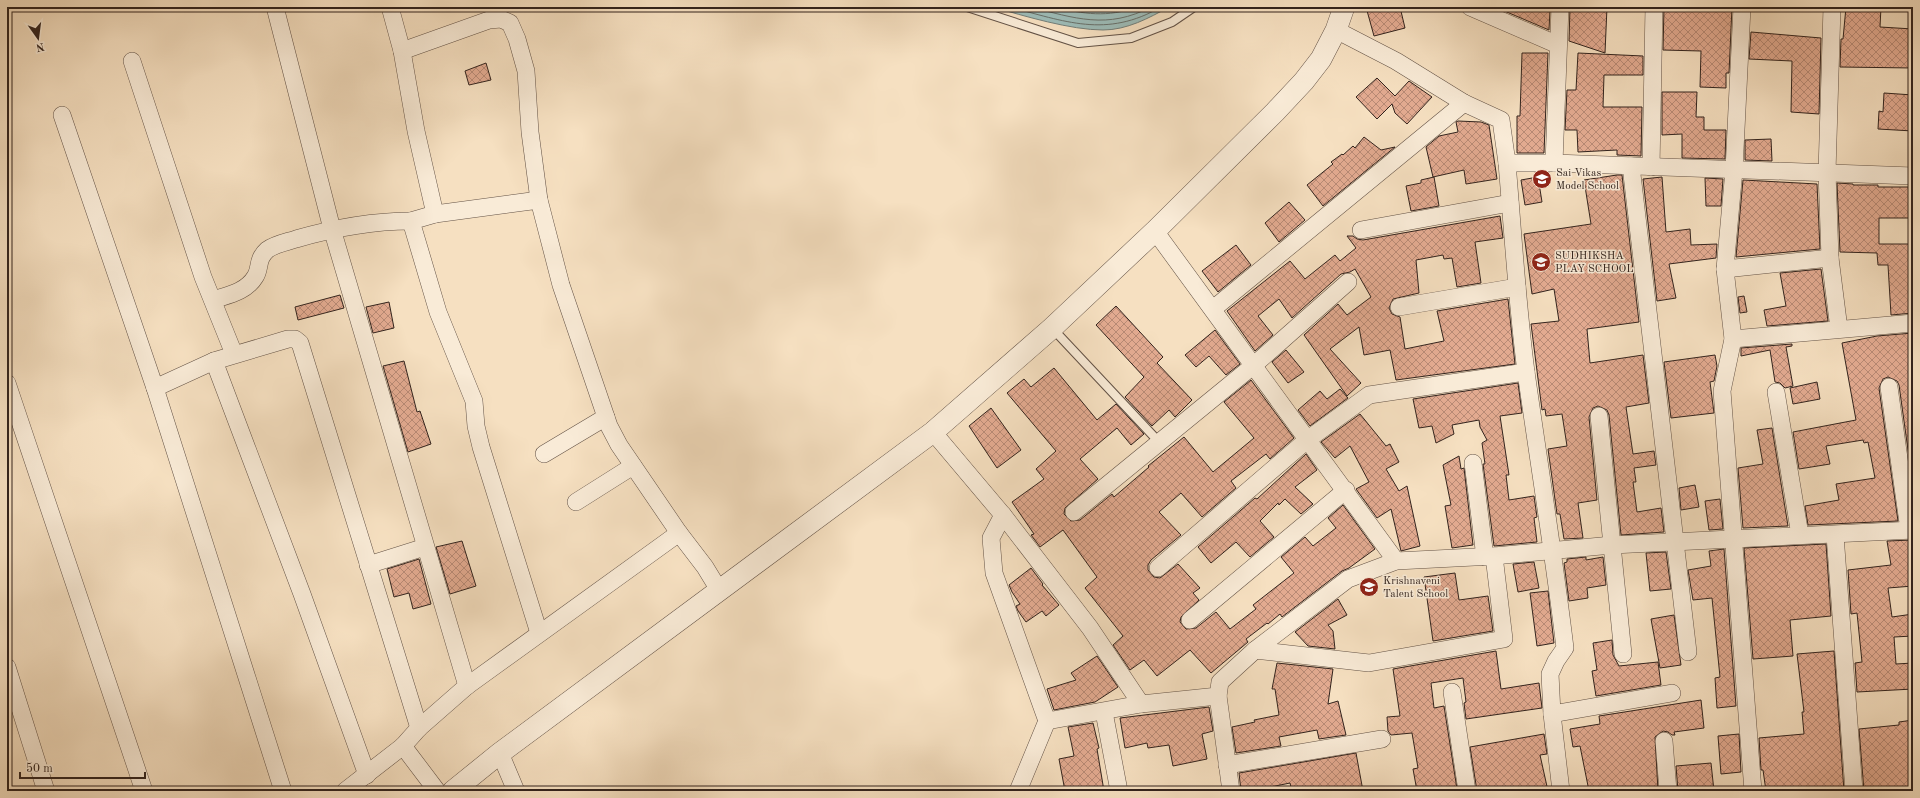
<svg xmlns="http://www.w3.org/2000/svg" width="1920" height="798" font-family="'Old Standard TT',serif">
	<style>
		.water { fill: #9dbcb8; stroke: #727f7a }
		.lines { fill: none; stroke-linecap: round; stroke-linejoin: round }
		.shore { stroke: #68706a; stroke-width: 1 }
		.building { fill: url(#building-cross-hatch); stroke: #32231d }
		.service-casing { stroke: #635246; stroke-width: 10 }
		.minor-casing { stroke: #635246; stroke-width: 18 }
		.tertiary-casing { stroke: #635246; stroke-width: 22 }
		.service { stroke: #f9ebd7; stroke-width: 8 }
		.minor { stroke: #f9ebd7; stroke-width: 17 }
		.tertiary { stroke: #f9ebd7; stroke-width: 21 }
		.labels { text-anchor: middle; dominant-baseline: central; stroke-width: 3; stroke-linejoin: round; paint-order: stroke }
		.poi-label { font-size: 11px; fill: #32231d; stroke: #f9ebd7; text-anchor: start }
	</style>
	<defs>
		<pattern id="building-cross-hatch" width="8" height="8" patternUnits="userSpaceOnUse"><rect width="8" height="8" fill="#e2aa90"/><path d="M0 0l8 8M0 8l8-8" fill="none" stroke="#b88a75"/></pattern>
	</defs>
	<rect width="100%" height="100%" fill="#f6e0c1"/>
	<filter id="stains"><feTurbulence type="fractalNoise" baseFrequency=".005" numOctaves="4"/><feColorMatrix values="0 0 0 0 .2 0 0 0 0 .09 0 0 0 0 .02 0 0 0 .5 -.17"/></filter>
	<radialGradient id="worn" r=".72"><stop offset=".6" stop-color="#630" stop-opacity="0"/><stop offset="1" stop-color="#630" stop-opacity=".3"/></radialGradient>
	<path class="water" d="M993 7H1169C1149 18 1127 30 1103 30 1071 30 1024 16 993 7Z"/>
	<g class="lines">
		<g class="shore">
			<path d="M1009 7C1065 21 1106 39 1161 7"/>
			<path d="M1030 7C1075 18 1107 30 1151 7"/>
			<path d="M1055 7C1083 14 1108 18 1136 7"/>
		</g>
	</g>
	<g class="building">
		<path d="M1366 7H1400L1405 28 1374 36Z"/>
		<path d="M1495 7H1542L1550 10 1549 30Z"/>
		<path d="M1570 7H1607L1605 53 1569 41Z"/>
		<path d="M1664 7H1732L1729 73H1726V88L1700 87 1701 51 1663 50Z"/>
		<path d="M1846 7H1881L1880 27 1913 29V68L1840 67 1841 39H1843Z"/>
		<path d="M1751 32 1821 38 1819 114 1791 112 1792 61 1749 59Z"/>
		<path d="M1522 53H1548L1544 153H1517V116H1520Z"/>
		<path d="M1578 53 1643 56V75H1604L1603 107H1642L1641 156 1617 155V150L1578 152 1577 130H1565L1567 90H1576Z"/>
		<path d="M486 63 491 80 469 85 465 71Z"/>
		<path d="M1377 78 1395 96 1409 81 1432 97 1407 124 1395 113 1392 104 1377 119 1356 97Z"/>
		<path d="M1662 92H1697L1696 117H1704V130H1726L1725 159 1682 158V134L1662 135Z"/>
		<path d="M1884 93 1913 95V131L1878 129 1879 111 1883 112Z"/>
		<path d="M1458 121 1481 122 1489 125 1497 179 1466 184 1464 170 1433 177 1426 147 1439 136 1458 132 1456 122Z"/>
		<path d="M1364 137 1381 150 1395 147 1323 206 1307 185 1333 164 1331 162 1342 154 1343 155 1353 146 1355 148Z"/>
		<path d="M1771 139 1772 161 1745 160V140Z"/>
		<path d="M1617 175H1622L1639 322 1587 329 1590 363 1643 355 1649 403 1626 407 1633 454 1654 451 1656 465 1634 468 1636 482H1633L1637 512 1661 508 1664 532 1621 535 1609 415 1607 410 1598 406 1593 408 1589 417 1597 500 1578 503 1583 538 1564 539 1560 514H1557L1548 449 1567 446 1562 414 1546 416 1545 409 1542 410 1531 324 1559 321 1554 289 1532 294 1524 234 1591 224 1584 180Z"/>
		<path d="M1434 177 1439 206 1411 211 1406 186 1421 183V180Z"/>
		<path d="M1538 177 1542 202 1525 205 1521 180Z"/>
		<path d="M1662 177 1666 232 1690 229 1691 245 1717 244 1716 258 1669 264 1676 298 1657 301 1643 179Z"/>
		<path d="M1705 178 1723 179 1721 206H1706Z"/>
		<path d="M1743 180 1817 184 1820 249 1736 257Z"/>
		<path d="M1837 183 1853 184V185H1878V187H1913V218H1879V244H1911L1913 313 1891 315 1888 265H1878L1877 253 1840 252Z"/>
		<path d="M1289 202 1305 220 1279 242 1265 223Z"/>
		<path d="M1500 216 1503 238 1475 242 1481 283 1457 287 1452 258 1444 259 1443 255 1416 260 1419 293 1393 299 1389 308 1392 314 1400 317 1405 349 1444 341 1437 311 1508 299 1515 364 1396 380 1390 350 1364 355 1359 327 1330 349 1361 383 1347 396 1304 335 1338 304 1347 315 1371 297 1355 269 1350 272 1341 274 1292 318 1279 299 1258 316 1273 335 1255 351 1227 311 1290 261 1305 279 1335 255 1340 261 1356 248 1347 236H1353L1357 239 1363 240Z"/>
		<path d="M1236 245 1251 265 1218 292 1202 271Z"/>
		<path d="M1821 269 1828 321 1767 326 1764 310 1786 306 1780 273Z"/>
		<path d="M340 295 344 308 298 320 295 307Z"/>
		<path d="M1744 296 1747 312 1740 313 1738 297Z"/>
		<path d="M389 302 394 328 373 333 366 307Z"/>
		<path d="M1116 306 1163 357 1157 363 1192 400 1175 417 1169 410 1152 426 1125 397 1144 377 1096 325Z"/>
		<path d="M1215 330 1240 364 1226 375 1209 356 1196 367 1185 355Z"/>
		<path d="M1913 333V486L1899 385 1897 381 1888 377 1883 379 1879 388 1898 521 1808 525 1805 506 1839 500 1836 484 1875 478 1868 442 1864 443 1863 440 1826 446 1830 464 1799 469 1793 432 1856 420 1842 343 1877 336Z"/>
		<path d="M1792 344V346L1786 347 1793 386 1785 388 1780 383 1775 382 1770 350 1741 356V348Z"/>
		<path d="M1286 350 1304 372 1288 383 1272 362Z"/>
		<path d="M1715 355 1717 366 1714 381 1710 382 1714 413 1671 418 1664 362Z"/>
		<path d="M404 361 417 412 420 411 431 444 408 452 383 366Z"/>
		<path d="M1054 368 1097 420 1116 404 1144 434 1131 445 1117 428 1080 459 1098 479 1065 508 1064 514 1071 521 1080 520 1112 494 1114 497 1149 467 1148 466 1184 437 1213 472 1254 438 1224 402 1251 380 1294 438 1270 459 1266 454 1231 481 1236 488 1202 517 1181 493 1159 512 1181 535 1151 560 1148 565V570L1154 577 1160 578 1178 564 1200 588 1193 593 1199 600 1181 617 1180 622 1186 629 1196 628 1216 612 1230 629 1256 609 1253 605 1294 573 1281 557 1305 537 1313 546 1336 528 1328 518 1343 505 1375 549 1349 568 1342 571 1282 617 1280 614 1268 624 1267 623 1246 639 1248 642 1211 673 1190 650 1157 676 1144 660 1130 670 1113 645 1123 636 1085 588 1097 577 1063 530 1040 547 1031 535 1034 534 1012 502 1044 479 1036 469 1056 451 1007 393 1024 379 1031 387Z"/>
		<path d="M1817 382 1820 399 1793 404 1790 388Z"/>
		<path d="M1518 383 1522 413 1500 416 1509 475H1506L1509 500 1534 496 1537 517 1534 518 1537 542 1494 546 1483 464H1485L1482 443 1487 440 1480 427 1479 420 1452 425 1454 434 1436 443 1432 426 1419 428 1413 399Z"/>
		<path d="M1340 389 1348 398 1310 426 1298 410 1320 391 1327 399Z"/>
		<path d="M991 408 1021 450 997 468 969 426Z"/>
		<path d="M1360 414 1386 446 1390 444 1399 462 1386 469 1399 491 1407 486 1420 546 1401 551 1391 509 1377 518 1356 489 1369 482 1350 446 1335 458 1321 442Z"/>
		<path d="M1772 428 1788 526 1743 528 1738 468 1763 464 1757 430Z"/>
		<path d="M1306 454 1317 470 1295 487 1313 504 1301 514 1285 499 1279 505 1278 503 1260 521 1274 537 1250 557 1236 542 1211 563 1198 547 1255 498 1257 499Z"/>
		<path d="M1459 456 1461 469 1464 468 1473 545 1452 548 1445 506 1451 505 1443 465Z"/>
		<path d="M1695 485 1699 507 1681 510 1679 488Z"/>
		<path d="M1720 499 1723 529 1709 530 1705 501Z"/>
		<path d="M1913 540V586L1888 588 1892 617 1913 614V636L1894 637 1896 664 1913 663V689L1857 692 1855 663 1862 662 1857 613 1851 614 1848 570 1891 565 1887 541Z"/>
		<path d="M462 541 476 586 450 594 436 547Z"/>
		<path d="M1826 544 1831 616 1790 620 1793 656 1753 659 1744 548Z"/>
		<path d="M1724 549 1736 706 1717 708 1715 678 1720 677 1712 598 1693 600 1688 570 1711 566 1709 551Z"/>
		<path d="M1666 552 1671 589 1650 591 1646 553Z"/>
		<path d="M1586 557V560L1603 557 1606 585 1587 588 1588 598 1569 601 1564 563 1567 562V559Z"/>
		<path d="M419 559 431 604 413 609 409 593 394 597 387 569Z"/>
		<path d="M1534 562 1539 588 1518 592 1513 564Z"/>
		<path d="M1031 568 1043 584 1042 585 1059 605 1046 616 1042 611 1026 622 1018 611 1016 606 1020 604 1012 592 1009 585Z"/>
		<path d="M1455 573 1459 600 1488 596 1493 631 1433 641 1424 577Z"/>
		<path d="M1548 591 1554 643 1537 646 1530 593Z"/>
		<path d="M1338 599 1347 615 1328 625 1333 631 1335 649 1308 646 1295 632Z"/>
		<path d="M1674 615 1681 665 1660 668 1651 619Z"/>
		<path d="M1612 640 1613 655 1619 666 1658 662 1661 685 1596 696 1592 671 1597 670 1593 643Z"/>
		<path d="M1496 651 1501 689 1539 683 1542 708 1466 719 1464 703 1466 702 1463 678 1431 683 1434 708 1444 706 1457 789 1446 791H1417L1413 769 1418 768 1412 733 1391 735 1388 731 1387 717 1400 716 1393 669Z"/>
		<path d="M1834 651 1844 791H1766L1763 770H1761L1759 738 1804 734 1802 712H1804L1797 654Z"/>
		<path d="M1097 656 1118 687 1095 702 1054 710 1047 689 1076 680 1071 673Z"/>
		<path d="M1277 663 1333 669 1328 704 1338 701 1346 735 1319 739 1317 730 1279 737 1281 746 1236 753 1232 727 1255 722 1254 720 1279 715 1275 689H1272Z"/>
		<path d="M1701 700 1704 728 1674 732 1675 735H1672L1668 732 1663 731 1655 737 1658 791H1589L1580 746 1573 747 1570 729 1600 724 1599 716Z"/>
		<path d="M1209 707 1213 731 1202 734 1207 759 1173 766 1169 745 1148 748 1147 743 1125 748 1120 718Z"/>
		<path d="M1913 720V791H1864L1859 729 1899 725V722Z"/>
		<path d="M1093 723 1099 748 1097 749 1104 791H1065L1059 759 1074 756 1068 727Z"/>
		<path d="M1544 734 1547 754 1540 755 1548 791H1477L1470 747Z"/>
		<path d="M1739 734 1741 772 1721 774 1718 736Z"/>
		<path d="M1356 753 1363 791H1292L1290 783 1251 791H1241L1239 773Z"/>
		<path d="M1711 763 1714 791H1678L1676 766Z"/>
	</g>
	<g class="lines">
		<g class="service-casing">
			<g id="service">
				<path d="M967 7 1078 43 1131 38 1172 22 1194 7"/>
				<path d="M1053 329 1159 442"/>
			</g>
		</g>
		<g class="minor-casing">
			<g id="minor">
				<path d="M390 7 402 51 416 131 435 214 539 200 561 285 609 426 619 445 679 533 705 567 719 590"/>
				<path d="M1470 7 1558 45"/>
				<path d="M1742 7 1734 170 1725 269 1733 339 1722 391 1753 791"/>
				<path d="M1832 7 1827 172 1830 258 1839 329"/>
				<path d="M1336 30 1396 61 1464 103"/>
				<path d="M402 51 489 20 501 19 510 23 517 39 526 71 530 132 539 200"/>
				<path d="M132 61 203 277 234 354"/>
				<path d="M62 115 155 388 214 361 288 339H295L300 343 419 728 467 686 332 229 275 7"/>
				<path d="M1554 163 1560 7"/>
				<path d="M1631 166 1688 652"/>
				<path d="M1651 167 1654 7"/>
				<path d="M435 214 411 221 438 312 474 401 476 426 481 447 539 633"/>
				<path d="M1361 230 1510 203"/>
				<path d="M1155 231 1396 561"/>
				<path d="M1725 269 1830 258"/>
				<path d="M213 300C228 295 246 292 255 277 261 269 256 260 267 250 275 244 287 242 296 239 334 228 372 221 411 221"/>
				<path d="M1399 307 1517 287"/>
				<path d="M1213 309 1464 103 1501 120 1507 163"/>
				<path d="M1733 339 1913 323"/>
				<path d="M214 361 302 594 367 775"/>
				<path d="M7 383 144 791"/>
				<path d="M1889 387 1909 530"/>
				<path d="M155 388 283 791"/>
				<path d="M1776 392 1800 535"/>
				<path d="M1599 416 1623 654"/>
				<path d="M933 432 1003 515 1090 628 1141 704"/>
				<path d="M544 454 606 417"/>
				<path d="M1473 463 1485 557"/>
				<path d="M576 502 633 466"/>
				<path d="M1074 512 1254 365 1348 282"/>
				<path d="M1003 515 991 538 994 573 1047 721"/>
				<path d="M1835 535 1854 791"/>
				<path d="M368 565 425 547"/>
				<path d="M1158 568 1307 440 1369 395 1526 372"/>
				<path d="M1190 620 1346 490"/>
				<path d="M1255 650 1369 663 1504 639 1494 556"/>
				<path d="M7 667 46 791"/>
				<path d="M467 686 679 533"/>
				<path d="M1452 692 1467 791"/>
				<path d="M1218 696 1231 791"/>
				<path d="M1104 712 1119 791"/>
				<path d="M1552 714 1672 693"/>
				<path d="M419 728 403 746 437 791"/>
				<path d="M1664 741 1668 791"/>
				<path d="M500 753 516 791"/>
				<path d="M1227 765 1382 739"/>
				<path d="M345 791 403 746"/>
				<path d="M1018 791 1047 721 1141 704 1218 696 1220 682 1255 650 1348 579 1396 561 1494 556 1612 545 1913 530"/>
				<path d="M1561 791 1552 714 1550 674 1556 661 1565 648C1554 556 1539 464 1526 372 1517 303 1513 233 1507 163H1554L1913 176"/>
			</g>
		</g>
		<g class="tertiary-casing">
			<path id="tertiary" d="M453 791 500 753 933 432 1052 328 1155 231 1275 112 1304 81 1321 59 1336 30 1344 7"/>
		</g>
		<use href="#service" class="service"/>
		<use href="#minor" class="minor"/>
		<use href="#tertiary" class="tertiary"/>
	</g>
	<defs>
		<g id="university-disc" transform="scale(1)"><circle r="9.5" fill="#8f2418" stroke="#f9ebd7"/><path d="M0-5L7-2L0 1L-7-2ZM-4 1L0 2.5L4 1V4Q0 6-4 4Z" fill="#fff"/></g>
	</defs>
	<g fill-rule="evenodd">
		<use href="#university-disc" x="1542" y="179"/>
		<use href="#university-disc" x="1541" y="262"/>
		<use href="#university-disc" x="1369" y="587"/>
	</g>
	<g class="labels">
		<g class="poi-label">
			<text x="1556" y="173">Sai Vikas<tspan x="1556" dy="13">Model School</tspan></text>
			<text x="1555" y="256">SUDHIKSHA<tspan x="1555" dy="13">PLAY SCHOOL</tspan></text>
			<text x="1383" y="581">Krishnaveni<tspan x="1383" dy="13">Talent School</tspan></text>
		</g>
	</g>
	<rect width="1920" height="798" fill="none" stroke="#f6e0c1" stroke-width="24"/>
	<rect x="8" y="8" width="1904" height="782" fill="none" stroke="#32231d" stroke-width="2"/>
	<rect x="12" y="12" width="1896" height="774" fill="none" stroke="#32231d"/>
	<g transform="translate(38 38) rotate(166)" stroke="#f9ebd7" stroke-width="3" paint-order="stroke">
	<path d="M0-3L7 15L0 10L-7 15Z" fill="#32231d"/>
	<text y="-6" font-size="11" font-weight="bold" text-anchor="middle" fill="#32231d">N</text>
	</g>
	<path d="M20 772v6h125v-6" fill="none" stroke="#32231d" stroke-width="2"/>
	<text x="26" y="772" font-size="12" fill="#32231d" stroke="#f9ebd7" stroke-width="3" paint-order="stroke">50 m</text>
	<rect width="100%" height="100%" filter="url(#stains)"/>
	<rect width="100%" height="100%" fill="url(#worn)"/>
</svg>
